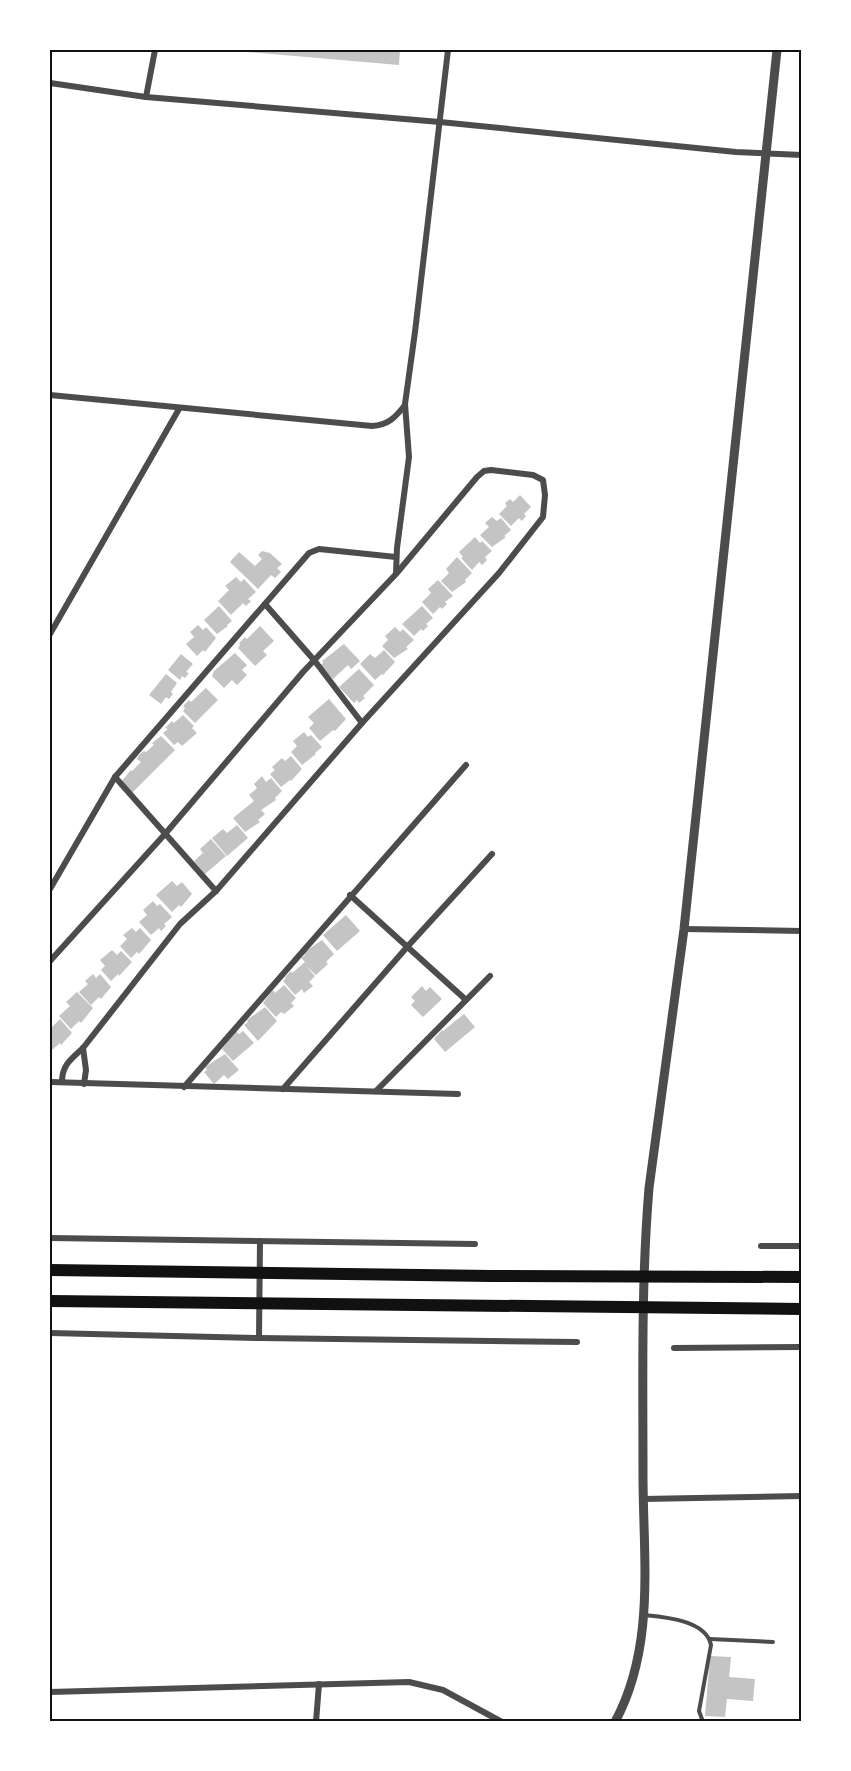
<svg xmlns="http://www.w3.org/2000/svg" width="851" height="1771" font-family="'Space Grotesk',sans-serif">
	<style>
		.building { fill: #c4c4c4 }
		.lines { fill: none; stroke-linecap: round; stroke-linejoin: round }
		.service { stroke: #4c4c4c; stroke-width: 4 }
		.minor { stroke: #4c4c4c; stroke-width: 6 }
		.tertiary { stroke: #4c4c4c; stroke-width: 9 }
		.primary { stroke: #111; stroke-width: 12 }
		.neatline { fill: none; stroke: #111; stroke-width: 2 }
	</style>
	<rect width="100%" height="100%" fill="#fff"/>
	<g class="building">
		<path d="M235 50H400L399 65 235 51Z"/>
		<path d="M520 495 531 507 524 514 526 516 522 521 519 518 511 526 499 514 507 506 505 503 510 499 513 502Z"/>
		<path d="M492 517 497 521 501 518 511 530 504 536 506 537 492 547 480 535 489 527 485 523Z"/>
		<path d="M475 537 480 543 482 541 492 551 485 557 487 560 482 565 479 562 472 570 461 558 463 557 459 552Z"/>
		<path d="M262 551 270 553 282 564 277 568 281 572 275 578 271 575 258 589 230 562 239 552 255 566 262 559 258 555Z"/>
		<path d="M457 557 472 573 465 580 466 582 452 592 441 581 449 573 446 569Z"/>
		<path d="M236 577 241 582 244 579 256 592 248 599 251 601 246 606 243 603 231 615 218 601 229 590 225 586Z"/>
		<path d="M438 580 453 596 445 602 447 604 442 609 440 607 433 614 422 602 431 593 428 589Z"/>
		<path d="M219 606 232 621 227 625 228 626 217 634 204 620Z"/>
		<path d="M422 606 433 618 426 624 428 626 423 631 421 629 414 636 402 624Z"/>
		<path d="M198 625 203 630 206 627 216 638 205 652 203 650 197 656 186 644 194 637 190 632Z"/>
		<path d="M260 626 274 641 263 651 267 655 255 666 238 648 240 645 239 643 245 637 247 639Z"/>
		<path d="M395 627 400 632 403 629 414 640 406 647 408 649 394 658 382 646 388 640 385 636Z"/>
		<path d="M344 644 360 661 351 669 348 665 333 679 320 666 323 663 322 661Z"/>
		<path d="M384 650 395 662 383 675 382 674 375 680 360 664 370 654 375 658Z"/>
		<path d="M235 653 247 665 242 670 247 675 237 685 232 680 224 688 212 676 214 671Z"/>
		<path d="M181 654 193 664 186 672 189 673 185 678 182 676 180 680 168 670Z"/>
		<path d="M359 669 374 685 363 696 365 698 359 703 357 700 354 703 339 687Z"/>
		<path d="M166 674 177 683 171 692 173 694 169 699 166 697 161 704 149 695Z"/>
		<path d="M206 688 218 700 195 723 183 711 185 708 183 706 189 700 191 702Z"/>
		<path d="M329 699 346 719 335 731 333 730 320 741 309 728 314 723 308 717Z"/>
		<path d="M183 715 194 726 192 728 197 733 182 746 178 742 174 745 163 733 168 729 165 728 172 721 174 723Z"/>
		<path d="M304 732 308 737 311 735 322 747 315 753 316 754 302 765 291 752 297 746 293 741Z"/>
		<path d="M161 736 175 750 132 793 121 782 131 770 132 771 141 762 137 759 139 755 144 751 146 752 154 745 152 743Z"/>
		<path d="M291 756 302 769 291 781 290 780 281 787 270 774 275 770 272 767 282 758 285 761Z"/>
		<path d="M262 776 266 782 271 778 282 791 275 798 276 800 261 810 265 814 258 820 260 822 245 832 233 818 254 801 249 795 257 788 254 784Z"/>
		<path d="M237 825 248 838 227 856 212 838 223 829 227 833Z"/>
		<path d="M211 839 226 856 205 874 194 861 203 853 200 849Z"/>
		<path d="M172 881 177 886 182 882 192 894 181 907 179 905 172 912 156 895Z"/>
		<path d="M153 901 157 906 160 904 172 917 164 924 166 926 161 931 159 928 151 935 139 922 147 915 143 910Z"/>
		<path d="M346 915 360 931 337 951 323 935Z"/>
		<path d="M132 928 136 932 140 928 151 940 139 954 137 952 131 958 120 946 127 939 123 935Z"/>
		<path d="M322 940 334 954 326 962 328 964 316 975 306 966 315 976 309 982 313 986 304 993 302 989 295 995 283 981 286 978 285 977 291 971 292 973 305 962 301 958 305 955 303 953Z"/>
		<path d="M112 950 117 955 121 951 132 962 119 976 118 974 111 981 101 970 105 966 100 960Z"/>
		<path d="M93 974 96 978 100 974 111 987 101 999 99 997 91 1005 79 992 88 984 85 981Z"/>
		<path d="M284 985 296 998 291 1003 294 1006 284 1014 281 1012 276 1017 263 1003 273 990 275 993Z"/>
		<path d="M422 986 426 991 430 987 442 999 423 1017 411 1005 415 1001 411 997Z"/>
		<path d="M77 992 93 1008 81 1023 79 1021 71 1029 59 1016 70 1006 66 1002Z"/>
		<path d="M265 1007 277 1021 258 1041 244 1025 248 1022 247 1020Z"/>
		<path d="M464 1014 475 1027 445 1052 434 1039 442 1030 443 1031Z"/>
		<path d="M60 1019 72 1033 61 1045 60 1043 52 1050 50 1048V1029Z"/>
		<path d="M236 1031 239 1034 243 1031 254 1043 233 1061 222 1049Z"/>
		<path d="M225 1054 239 1070 228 1079 224 1075 214 1084 204 1072 207 1070 205 1067Z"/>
		<path d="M710 1656 731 1657 729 1677 755 1679 753 1701 727 1699 725 1717 705 1716Z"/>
	</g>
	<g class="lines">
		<g class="service">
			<path d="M644 1615C665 1617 706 1620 711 1645L699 1711 703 1722"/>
			<path d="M710 1639 773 1642"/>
		</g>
		<g class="minor">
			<path d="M50 83 146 97 440 122 736 152 802 155"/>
			<path d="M146 97 155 50"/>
			<path d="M50 395 372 426C388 425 395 418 405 405"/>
			<path d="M396 573 397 548 409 457 405 404 415 332 448 50"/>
			<path d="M265 604 314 660 362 723"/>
			<path d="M50 634 179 409"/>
			<path d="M115 777 216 891"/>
			<path d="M50 889 115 777 309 553 319 549 396 557"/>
			<path d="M350 895 465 999"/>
			<path d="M684 929 802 931"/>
			<path d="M50 961 165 834 303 672 396 574 477 477 484 471 491 470 533 475 543 480 545 495 543 517 499 573 362 723 216 891 180 924 83 1048C71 1059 62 1065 62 1082"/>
			<path d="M83 1048 86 1070 84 1084"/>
			<path d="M50 1082 458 1094"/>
			<path d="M184 1087 466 765"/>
			<path d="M283 1089 408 946 492 854"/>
			<path d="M376 1091 490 976"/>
			<path d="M50 1238 475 1244"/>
			<path d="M761 1246H802"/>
			<path d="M50 1333 259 1338 577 1342"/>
			<path d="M259 1338 260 1241"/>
			<path d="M674 1348 802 1347"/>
			<path d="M643 1499 802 1496"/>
			<path d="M50 1692 409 1682 443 1690 502 1722"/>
			<path d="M316 1722 319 1684"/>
		</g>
		<path class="tertiary" d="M615 1722C656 1646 643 1558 643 1475 643 1380 641 1284 649 1188L684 929 777 50"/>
		<g class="primary">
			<path d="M50 1270 492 1276 802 1277"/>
			<path d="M50 1301 802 1309"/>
		</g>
	</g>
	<rect width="851" height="1771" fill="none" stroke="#ffffff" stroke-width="102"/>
	<rect x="51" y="51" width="749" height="1669" class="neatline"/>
</svg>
